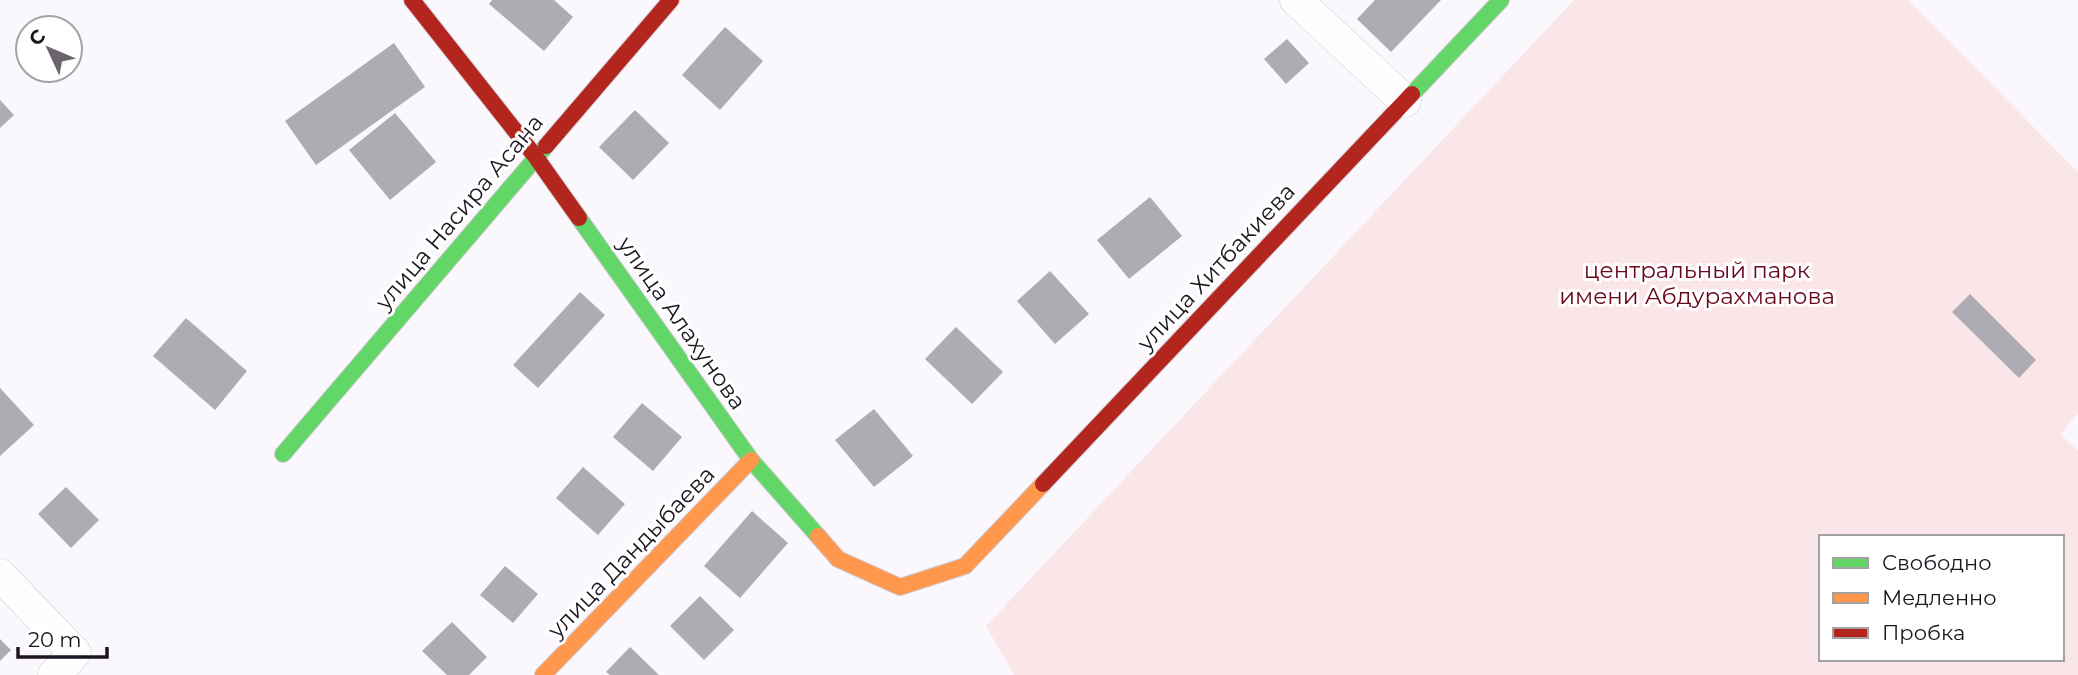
<svg xmlns="http://www.w3.org/2000/svg" width="2078" height="675" font-family="Montserrat,sans-serif">
	<style>
		.green { fill: #fae5e8; fill-rule: evenodd }
		.building { fill: #aeacb3 }
		.lines { fill: none; stroke-linecap: round; stroke-linejoin: round }
		.street-casing { stroke: #d0cbd3; stroke-width: 33 }
		.fast-casing { stroke: #d0cbd3; stroke-width: 18 }
		.slow-casing { stroke: #d0cbd3; stroke-width: 18 }
		.jam-casing { stroke: #d0cbd3; stroke-width: 18 }
		.street { stroke: #fefeff; stroke-width: 32 }
		.fast { stroke: #63d668; stroke-width: 16 }
		.slow { stroke: #ff974d; stroke-width: 16 }
		.jam { stroke: #b3261e; stroke-width: 16 }
		.labels { text-anchor: middle; dominant-baseline: central; stroke-width: 6; stroke-linejoin: round; paint-order: stroke }
		.street-label { font-size: 23px; fill: #1c141f; stroke: #fff }
		.park-label { font-size: 23px; fill: #67061d; stroke: #fff }
	</style>
	<rect width="100%" height="100%" fill="#faf8fc"/>
	<path class="green" d="M1574 0H1908L2078 172V414L2060 434 2078 451V675H1014L986 626ZM1821 537H2062V659H1821Z"/>
	<g class="building">
		<path d="M492 0H554L573 17 544 51 489 4Z"/>
		<path d="M1375 0H1441L1391 52 1357 19Z"/>
		<path d="M725 27 763 61 720 110 682 75Z"/>
		<path d="M1287 39 1309 63 1286 84 1264 59Z"/>
		<path d="M394 43 425 87 316 165 285 121Z"/>
		<path d="M0 100 14 115 0 128Z"/>
		<path d="M635 110 669 143 633 180 599 147Z"/>
		<path d="M395 113 436 162 390 200 349 150Z"/>
		<path d="M1150 197 1182 236 1129 279 1097 240Z"/>
		<path d="M1050 271 1089 314 1055 344 1017 301Z"/>
		<path d="M580 292 605 315 538 388 513 365Z"/>
		<path d="M1970 294 2036 360 2019 378 1952 312Z"/>
		<path d="M186 318 247 371 215 410 153 356Z"/>
		<path d="M956 327 1003 372 972 404 925 359Z"/>
		<path d="M0 388 34 425 0 456Z"/>
		<path d="M642 403 682 437 653 471 613 437Z"/>
		<path d="M874 409 913 456 874 487 835 440Z"/>
		<path d="M583 467 625 504 598 535 556 498Z"/>
		<path d="M66 487 99 520 71 548 38 514Z"/>
		<path d="M752 511 788 543 740 598 704 566Z"/>
		<path d="M505 566 538 594 513 623 480 595Z"/>
		<path d="M700 596 734 630 704 660 670 626Z"/>
		<path d="M452 622 487 657 469 675H447L422 651Z"/>
		<path d="M0 639 11 650 0 661Z"/>
		<path d="M630 647 659 675H610L606 672Z"/>
	</g>
	<g class="lines">
		<g class="street-casing">
			<g id="street">
				<path d="M1296 0 1405 101"/>
				<path d="M0 575 75 653 54 675"/>
			</g>
		</g>
		<g class="fast-casing">
			<g id="fast">
				<path d="M1412 94 1501 0"/>
				<path d="M579 218 751 460 818 536"/>
				<path d="M283 454 546 146"/>
			</g>
		</g>
		<g class="slow-casing">
			<g id="slow">
				<path d="M818 536 838 559 900 587 965 566 1043 484"/>
				<path d="M543 675 751 460"/>
			</g>
		</g>
		<g class="jam-casing">
			<g id="jam">
				<path d="M412 0 535 156 579 218"/>
				<path d="M546 146 671 0"/>
				<path d="M1043 484 1412 94"/>
			</g>
		</g>
		<use href="#street" class="street"/>
		<use href="#fast" class="fast"/>
		<use href="#slow" class="slow"/>
		<use href="#jam" class="jam"/>
	</g>
	<g class="labels">
		<g class="street-label">
			<text transform="translate(459 212) rotate(-50)">улица Насира Асана</text>
			<text transform="translate(1216 267) rotate(-47)">улица Хитбакиева</text>
			<text transform="translate(682 323) rotate(55)">улица Алахунова</text>
			<text transform="translate(631 552) rotate(-46)">улица Дандыбаева</text>
		</g>
		<g class="park-label">
			<text x="1697" y="270">центральный парк<tspan x="1697" dy="26">имени Абдурахманова</tspan></text>
		</g>
	</g>
	<rect x="1819" y="535" width="245" height="126" fill="#ffffff" stroke="#a4a1a5" stroke-width="2"/>
	<rect x="1833" y="558" width="35" height="10" fill="#63d668" stroke="#a4a1a5" stroke-width="2"/>
	<text x="1882" y="570" font-size="21" fill="#1c141f">Свободно</text>
	<rect x="1833" y="593" width="35" height="10" fill="#ff974d" stroke="#a4a1a5" stroke-width="2"/>
	<text x="1882" y="605" font-size="21" fill="#1c141f">Медленно</text>
	<rect x="1833" y="628" width="35" height="10" fill="#b3261e" stroke="#a4a1a5" stroke-width="2"/>
	<text x="1882" y="640" font-size="21" fill="#1c141f">Пробка</text>
	<g transform="translate(49 49) rotate(314)"><circle r="33" fill="#ffffff" stroke="#a4a1a5" stroke-width="2"/>
	<path d="M0-5L12 26L0 18L-12 26Z" fill="#6a646c"/>
	<text y="-10" font-size="19" font-weight="bold" text-anchor="middle" fill="#1c141f">С</text>
	</g>
	<path d="M18 647v10h89v-10" fill="none" stroke="#1c141f" stroke-width="3.5"/>
	<text x="28" y="647" font-size="21" fill="#1c141f" stroke="#ffffff" stroke-width="5" paint-order="stroke">20 m</text>
</svg>
